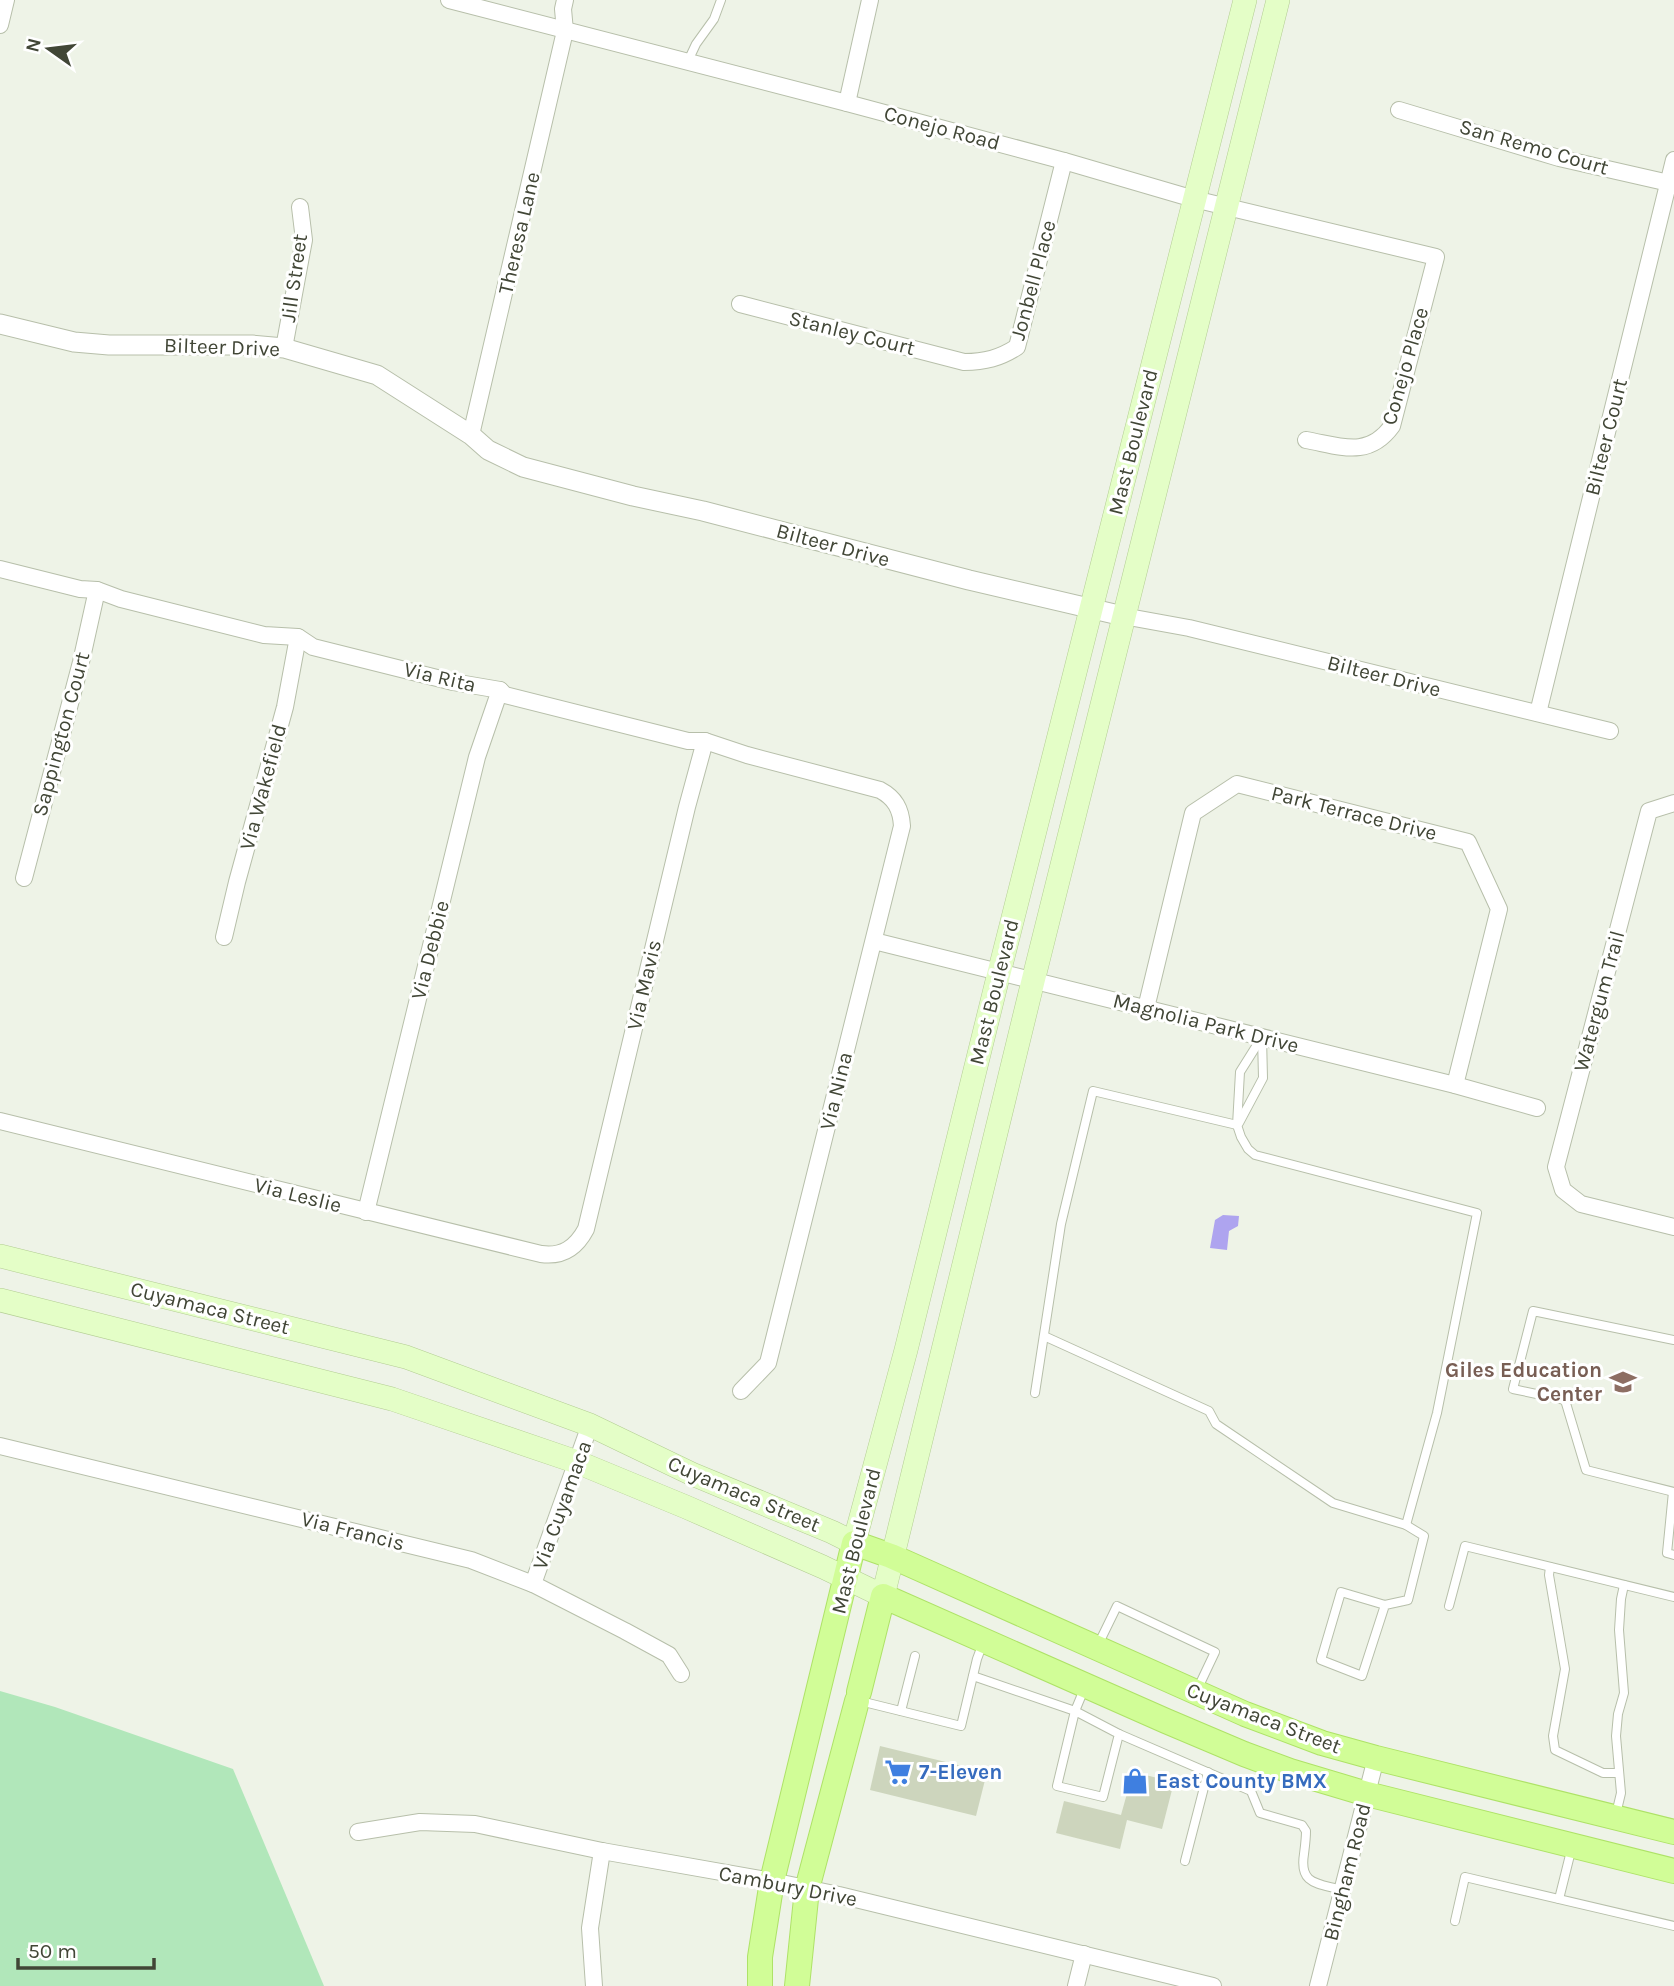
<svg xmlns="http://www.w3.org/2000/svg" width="1674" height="1986" font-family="Karla,sans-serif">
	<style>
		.green { fill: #b1e7ba }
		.water { fill: #aea4ef }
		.building { fill: #cdd5bd }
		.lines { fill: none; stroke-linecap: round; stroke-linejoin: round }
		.service-casing { stroke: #b7bfaa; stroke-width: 10 }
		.minor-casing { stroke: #b7bfaa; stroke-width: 18 }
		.tertiary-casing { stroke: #b7bfaa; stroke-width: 21 }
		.secondary-casing { stroke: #b3cd93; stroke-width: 24 }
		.primary-casing { stroke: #aee267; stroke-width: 26 }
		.service { stroke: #fff; stroke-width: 8 }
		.minor { stroke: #fff; stroke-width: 16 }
		.tertiary { stroke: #fff; stroke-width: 19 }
		.secondary { stroke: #e4fec7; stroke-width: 23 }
		.primary { stroke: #d1fd97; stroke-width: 24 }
		.labels { text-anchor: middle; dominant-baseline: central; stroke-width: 6; stroke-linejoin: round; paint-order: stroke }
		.street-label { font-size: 21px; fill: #414636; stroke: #fff }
		.education-label { font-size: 21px; font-weight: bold; fill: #785e54; stroke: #fff; text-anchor: end }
		.shop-label { font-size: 21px; font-weight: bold; fill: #366cbe; stroke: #fff; text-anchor: start }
	</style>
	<rect width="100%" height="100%" fill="#eef3e7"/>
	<path class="green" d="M0 1691 55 1707 233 1769 324 1986H0Z"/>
	<path class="water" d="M1223 1215 1239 1216 1238 1226 1229 1231 1227 1250 1210 1248 1215 1220Z"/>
	<g class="building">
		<path d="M880 1746 987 1772 976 1816 870 1790Z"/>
		<path d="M1133 1772 1174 1782 1162 1829 1127 1820 1120 1849 1056 1833 1064 1801 1121 1815Z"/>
	</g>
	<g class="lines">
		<g class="service-casing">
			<g id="service">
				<path d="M688 61 696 44 714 19 721 0"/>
				<path d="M1262 1037 1240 1072 1237 1125 1241 1137 1248 1149 1255 1155 1477 1213 1437 1413 1406 1525"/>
				<path d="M1239 1123 1263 1078 1262 1037"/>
				<path d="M1044 1336 1209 1411 1216 1424 1333 1503 1406 1525 1424 1536 1408 1600 1385 1605 1362 1676 1321 1660 1341 1592 1385 1605"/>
				<path d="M1674 1340 1533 1311 1513 1389 1565 1400 1586 1470 1674 1492"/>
				<path d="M1035 1393 1061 1224 1093 1091 1237 1125"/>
				<path d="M1673 1492 1667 1553 1674 1555"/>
				<path d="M1550 1567 1549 1575 1565 1669 1553 1736 1555 1750 1603 1773H1619"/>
				<path d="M1449 1606 1465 1546 1674 1597"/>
				<path d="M1098 1645 1117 1606 1215 1652 1197 1690"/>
				<path d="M973 1676 1075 1711 1085 1687"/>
				<path d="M860 1701 961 1726 977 1659 983 1643"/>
				<path d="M901 1711 915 1656"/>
				<path d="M1075 1711 1119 1734 1103 1797 1057 1786Z"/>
				<path d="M1119 1734 1251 1791 1260 1813 1302 1825 1306 1831C1306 1839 1305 1846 1304 1854 1299 1885 1318 1883 1342 1890"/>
				<path d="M1616 1814 1621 1793 1616 1736 1618 1714 1624 1693 1619 1630 1621 1599 1624 1585"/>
				<path d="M1185 1861 1208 1772"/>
				<path d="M1559 1899 1572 1847"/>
				<path d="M1455 1921 1465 1877 1674 1926"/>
			</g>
		</g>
		<g class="minor-casing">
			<g id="minor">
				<path d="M449 0 847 103 1064 161 1194 199 1436 257 1392 426C1368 459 1340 446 1306 440"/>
				<path d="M0 25 6 0"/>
				<path d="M847 103 870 0"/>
				<path d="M1399 110 1559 158 1669 183"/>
				<path d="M740 304 964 362C985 362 1000 358 1017 347L1064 161"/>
				<path d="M284 348 304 240 300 207"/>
				<path d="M471 435 565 31 563 9 565 0"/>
				<path d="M0 569 80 589 97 590 121 599 264 635 298 637 313 647 453 682 500 690 505 695 688 741H705L747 755 880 790C895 798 901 809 902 826L768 1363 741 1391"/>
				<path d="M1123 616 1189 628 1610 731"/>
				<path d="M1538 713 1674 160"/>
				<path d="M1674 803 1649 811 1556 1167 1563 1190 1581 1204 1674 1227"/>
				<path d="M24 878 81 662 97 590"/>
				<path d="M224 937 237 882 285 707 298 637"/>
				<path d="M874 941 1455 1085 1537 1108"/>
				<path d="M1146 1008 1193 813 1237 784 1468 842 1499 909 1455 1085"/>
				<path d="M0 1121 541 1254C562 1257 576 1248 586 1229L687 807 705 741"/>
				<path d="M366 1212 477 757 500 690"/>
				<path d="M0 1446 471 1560 533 1584 625 1631 669 1655 681 1674"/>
				<path d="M533 1584 590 1425"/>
				<path d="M358 1832 420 1822 475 1824 602 1851 772 1881 839 1895 1213 1986"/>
				<path d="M594 1986 590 1928 602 1851"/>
				<path d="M1076 1986 1084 1954"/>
				<path d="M1318 1986 1376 1758"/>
			</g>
		</g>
		<g class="tertiary-casing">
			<path id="tertiary" d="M0 324 74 342 109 345H252L284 348 377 375 471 435 488 450 523 467 633 496 703 511 969 580 1123 616"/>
		</g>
		<g class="secondary-casing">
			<g id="secondary">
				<path d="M0 1256 406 1357 590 1425 692 1474 832 1532 854 1543 906 1350 999 973 1245 0"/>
				<path d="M0 1300 392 1399 577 1462 686 1507 823 1567 883 1596 1033 981 1278 0"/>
			</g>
		</g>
		<g class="primary-casing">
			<g id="primary">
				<path d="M859 1692 883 1596 1166 1721 1244 1754 1290 1771 1367 1794 1674 1871"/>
				<path d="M760 1986V1957L772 1881 854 1543 891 1556 1245 1714 1322 1743 1376 1758 1674 1832"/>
				<path d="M797 1986 807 1889 857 1701"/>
			</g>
		</g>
		<use href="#service" class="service"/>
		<use href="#minor" class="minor"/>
		<use href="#tertiary" class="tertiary"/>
		<use href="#secondary" class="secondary"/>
		<use href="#primary" class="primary"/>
	</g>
	<defs>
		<g id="school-bare" transform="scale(2.1)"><path d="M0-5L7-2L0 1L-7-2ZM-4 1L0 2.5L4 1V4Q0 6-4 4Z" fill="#8d6e63" stroke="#fff" stroke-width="2.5" paint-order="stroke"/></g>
		<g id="supermarket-bare" transform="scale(2.1)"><path d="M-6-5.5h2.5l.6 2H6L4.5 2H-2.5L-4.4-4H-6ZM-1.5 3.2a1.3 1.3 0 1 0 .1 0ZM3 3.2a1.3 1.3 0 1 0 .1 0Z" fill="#3f7fe0" stroke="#fff" stroke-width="2.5" paint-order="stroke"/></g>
		<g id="shop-bare" transform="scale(2.1)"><path d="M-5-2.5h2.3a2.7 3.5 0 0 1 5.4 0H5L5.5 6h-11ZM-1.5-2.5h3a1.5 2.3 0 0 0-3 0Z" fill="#3f7fe0" stroke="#fff" stroke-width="2.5" paint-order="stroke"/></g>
	</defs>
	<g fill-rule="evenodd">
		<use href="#school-bare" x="1623" y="1382"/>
		<use href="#supermarket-bare" x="898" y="1772"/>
		<use href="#shop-bare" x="1135" y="1781"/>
	</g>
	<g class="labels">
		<g class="street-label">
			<text transform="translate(942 128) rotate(15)">Conejo Road</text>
			<text transform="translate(1534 147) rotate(16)">San Remo Court</text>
			<text transform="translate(519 233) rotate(-77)">Theresa Lane</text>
			<text transform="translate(294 278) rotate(-82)">Jill Street</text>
			<text transform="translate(1033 280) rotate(-75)">Jonbell Place</text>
			<text transform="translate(852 333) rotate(14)">Stanley Court</text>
			<text transform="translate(222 347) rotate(2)">Bilteer Drive</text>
			<text transform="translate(1405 366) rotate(-74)">Conejo Place</text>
			<text transform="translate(1606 437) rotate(-76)">Bilteer Court</text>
			<text transform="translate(1133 442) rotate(-76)">Mast Boulevard</text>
			<text transform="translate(833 545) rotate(15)">Bilteer Drive</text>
			<text transform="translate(1384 676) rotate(14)">Bilteer Drive</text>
			<text transform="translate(440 677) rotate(13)">Via Rita</text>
			<text transform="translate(61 734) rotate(-75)">Sappington Court</text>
			<text transform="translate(263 787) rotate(-75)">Via Wakefield</text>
			<text transform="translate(1354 813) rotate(14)">Park Terrace Drive</text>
			<text transform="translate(430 950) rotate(-76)">Via Debbie</text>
			<text transform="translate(644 985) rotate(-77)">Via Mavis</text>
			<text transform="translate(994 992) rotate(-76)">Mast Boulevard</text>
			<text transform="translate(1599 1001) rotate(-75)">Watergum Trail</text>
			<text transform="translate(1206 1023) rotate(14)">Magnolia Park Drive</text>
			<text transform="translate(836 1091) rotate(-76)">Via Nina</text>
			<text transform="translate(298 1195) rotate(14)">Via Leslie</text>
			<text transform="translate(210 1308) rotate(14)">Cuyamaca Street</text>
			<text transform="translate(744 1494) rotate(23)">Cuyamaca Street</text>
			<text transform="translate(562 1505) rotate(-70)">Via Cuyamaca</text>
			<text transform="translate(353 1531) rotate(14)">Via Francis</text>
			<text transform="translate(856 1541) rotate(-76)">Mast Boulevard</text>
			<text transform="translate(1264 1718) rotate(21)">Cuyamaca Street</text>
			<text transform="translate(1347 1872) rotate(-76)">Bingham Road</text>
			<text transform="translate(788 1886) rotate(11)">Cambury Drive</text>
		</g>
		<g class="education-label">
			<text x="1602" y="1370">Giles Education<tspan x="1602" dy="24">Center</tspan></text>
		</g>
		<g class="shop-label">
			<text x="919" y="1772">7-Eleven</text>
			<text x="1156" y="1781">East County BMX</text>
		</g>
	</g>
	<g transform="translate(49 49) rotate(284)" stroke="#ffffff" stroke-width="5" paint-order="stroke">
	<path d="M0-5L12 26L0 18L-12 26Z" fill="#414636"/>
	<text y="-10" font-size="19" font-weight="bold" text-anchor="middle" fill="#414636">N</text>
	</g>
	<path d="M18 1958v10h136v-10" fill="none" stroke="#414636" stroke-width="3.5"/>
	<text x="28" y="1958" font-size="21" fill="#414636" stroke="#ffffff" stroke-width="5" paint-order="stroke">50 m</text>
</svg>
